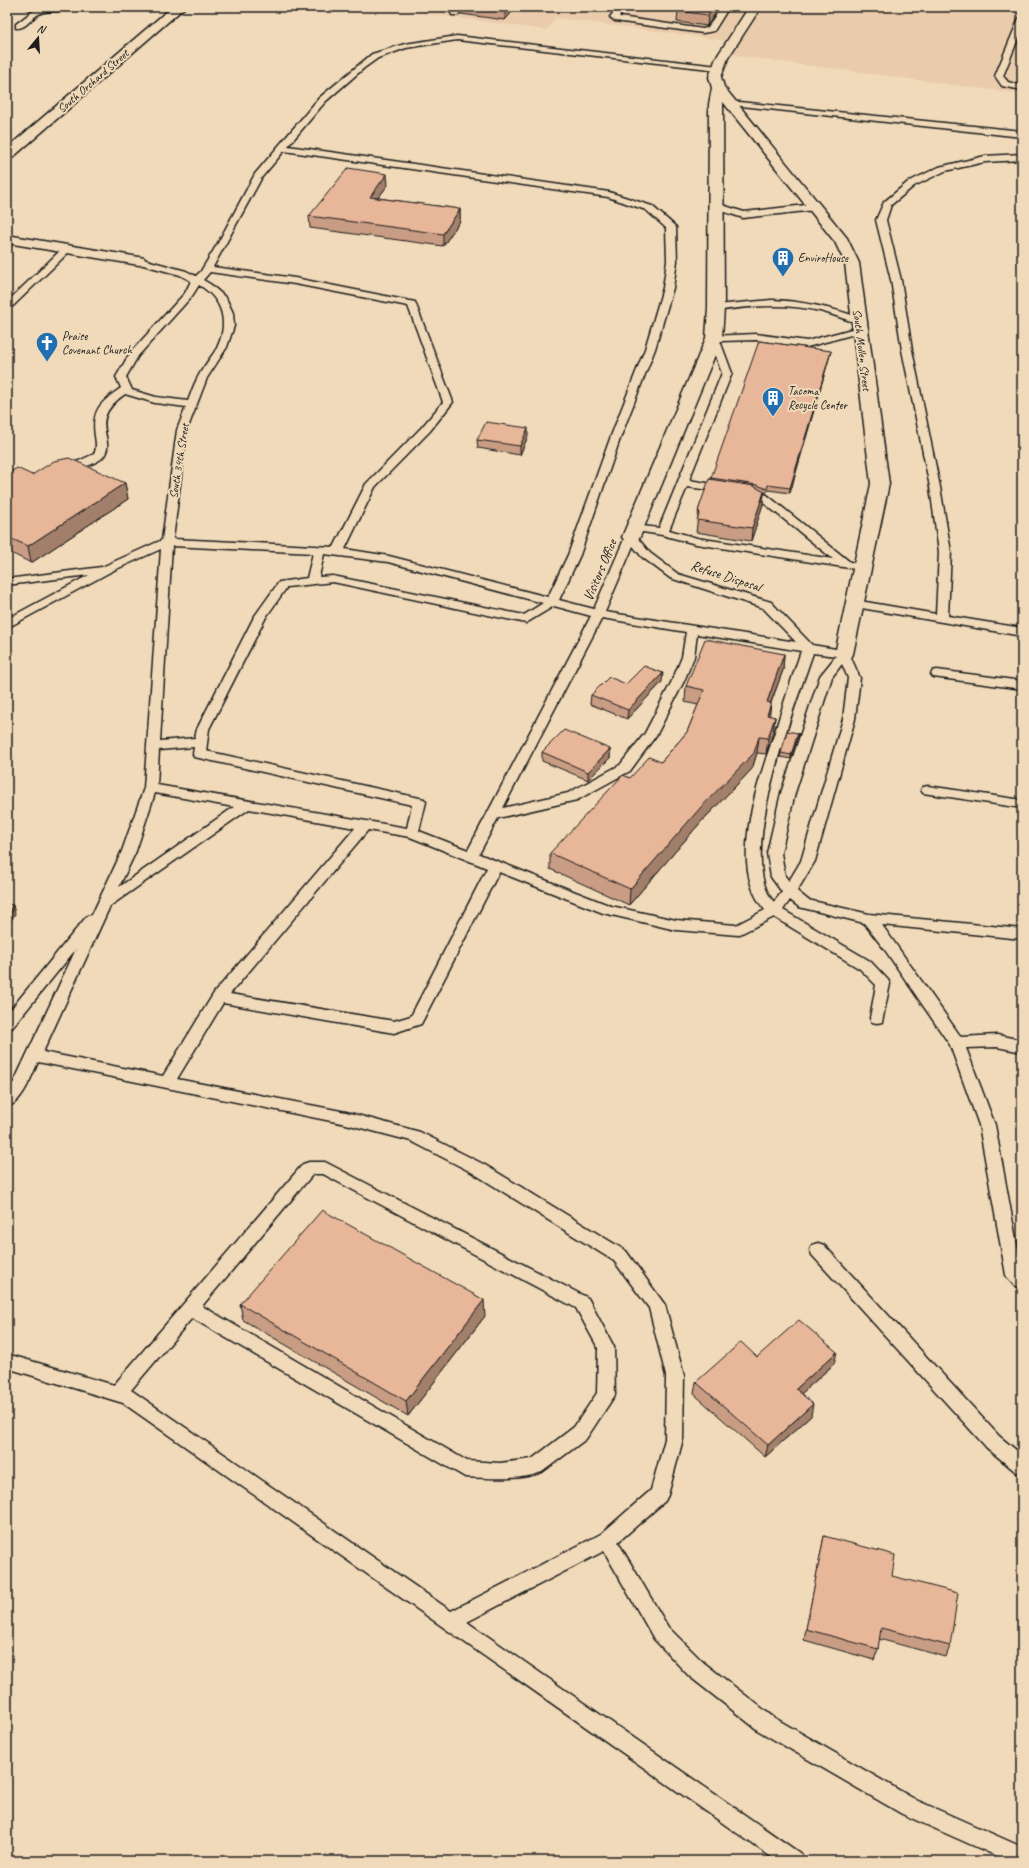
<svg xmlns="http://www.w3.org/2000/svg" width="1029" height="1868" font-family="Caveat,sans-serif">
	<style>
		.built { fill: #eacbac }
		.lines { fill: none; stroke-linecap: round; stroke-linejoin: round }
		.lane-casing { stroke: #1c1c1c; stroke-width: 3 }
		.street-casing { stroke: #1c1c1c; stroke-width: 3 }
		.primary-casing { stroke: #1c1c1c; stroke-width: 3 }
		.lane { fill: #f0dab9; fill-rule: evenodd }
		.street { fill: #f0dab9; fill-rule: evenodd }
		.primary { fill: #f0dab9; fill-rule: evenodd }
		.wall { fill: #c89d84; stroke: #1c1c1c }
		.shaded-wall { fill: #a27f6b; stroke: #1c1c1c }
		.building { fill: #e8b699; stroke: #1c1c1c }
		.labels { text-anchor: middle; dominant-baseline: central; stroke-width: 4; stroke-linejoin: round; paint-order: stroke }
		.far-street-label { font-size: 12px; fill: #1c1c1c; stroke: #f0dab9 }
		.far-poi-label { font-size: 12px; fill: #1c1c1c; stroke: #f0dab9; text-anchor: start }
		.street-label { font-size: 14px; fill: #1c1c1c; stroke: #f0dab9 }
	</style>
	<rect width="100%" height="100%" fill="#f0dab9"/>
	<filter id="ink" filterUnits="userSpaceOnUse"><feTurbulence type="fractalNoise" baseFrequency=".025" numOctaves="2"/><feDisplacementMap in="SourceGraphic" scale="8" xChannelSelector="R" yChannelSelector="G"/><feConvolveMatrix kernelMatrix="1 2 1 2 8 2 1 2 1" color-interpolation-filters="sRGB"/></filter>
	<g filter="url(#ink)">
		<path class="built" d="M380 7H1022V94L724 54 732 41 556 18 546 30Z"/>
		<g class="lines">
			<g class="lane-casing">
				<g id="lane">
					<path d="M24 7H69C61 14 49 9 41 13 32 16 27 29 16 28V24L33 11Z"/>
					<path d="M456 7H464L458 15H452L451 13Z"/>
					<path d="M618 7H626L619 16 620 17 703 29 708 27 721 7H729L714 31 703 33 615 21 610 17Z"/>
					<path d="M1019 18H1022V29L1003 76 1008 82 1022 86V90L1002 86 995 76Z"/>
					<path d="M457 36 718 66 722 68 718 70 457 40 406 48 378 58 364 68 325 102 288 146 609 192 652 206 676 227 677 261 673 288 655 349 621 436 580 555 559 600 594 609 625 537 631 534 635 535 650 553 678 574 771 602 812 645 848 651 860 678 855 719 815 861 797 891 808 900 869 914 1022 929V939L882 925 961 1037 997 1035 1022 1040V1052L997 1047 966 1048 995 1125 1022 1272V1289C1015 1286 1009 1282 1006 1275L979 1125 950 1045 885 950 864 923 799 907 790 900 783 910 870 961 888 980 890 984 882 1022 877 1023 872 1022 870 1018 876 985 860 969 774 917 738 935 676 930 603 913 499 872 421 1024 394 1033 223 1003 177 1079 346 1112 420 1132 485 1165 626 1251 665 1305 684 1376 683 1439 668 1495 665 1501 618 1542 668 1627 703 1662 773 1717 916 1800 1022 1847V1861H1008L902 1814 759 1731 689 1676 654 1639 604 1551 467 1622 801 1854 804 1861H777L123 1403 7 1368V1354L114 1385 303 1164 309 1162H325L588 1298 614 1347 615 1395 586 1439 542 1472C518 1481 490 1478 465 1477L192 1318 131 1390 451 1611 601 1534 651 1490 665 1439 666 1376 649 1308 614 1261 473 1173 411 1141 346 1124 38 1062C31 1077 23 1102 7 1107V1090L14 1082 76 949 12 1028 7 1029V1014L87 916 92 915 122 851 144 788 161 549 112 571 7 628V619L89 575 7 585V579L102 567 162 540 177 430 186 407 155 403 125 394C85 422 118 439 103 457 98 463 77 470 69 473L65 474 60 471 61 469 94 454C97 448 96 443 95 436 91 410 101 402 121 388L116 377 130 353 185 293 191 281 180 275 136 263 134 261 139 258 186 271 196 276 201 271 218 243 255 174 319 98 372 54 405 44ZM284 151 608 197 646 210 666 228 667 261 663 288 645 349 611 436 568 555 548 597 389 556 345 549 375 487 430 431 453 402 415 302 295 278 213 267 262 177ZM210 272 295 284 408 306 443 402 422 427 366 484 334 547 173 539 187 430 207 378 227 347 234 326 233 313 226 298 210 284 203 280ZM199 285C223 299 229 323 217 348 211 358 202 368 197 379 193 386 191 394 188 401L156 397 132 390 126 377 138 356 192 296ZM172 546 313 553 307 578 279 582 254 617 197 729 195 738 160 741ZM633 546 642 557 670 578 763 608 796 642 605 612ZM324 554 388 562 543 603 524 615 333 576 319 577ZM333 582 526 623 554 606 591 616 468 850 419 831 426 802 424 799 206 751 209 729 266 617 287 587ZM602 618 686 632 682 657 672 681 645 733 620 765 568 793 503 808ZM697 634 801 651C792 678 783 705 775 732 759 780 726 866 765 910L736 925 676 920 611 906 479 854 498 818 577 800 630 771 657 734 684 681 694 657ZM813 653 836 656 820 676 781 793 767 853 771 877 782 892 774 902C734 859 796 704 813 653ZM842 664 848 678 843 719 801 861 789 881 785 876 781 853 795 793 832 677ZM194 747 193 754 194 757 199 758 412 805 407 828 157 785 159 750ZM155 793 234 807 119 887 136 851ZM249 809 355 828 214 993 163 1076 43 1052 110 906ZM368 830 410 837 487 868 411 1016 394 1021 230 994ZM313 1174H323L576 1308 598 1348 597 1393 574 1427 532 1459 500 1463 467 1461 202 1306Z"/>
					<path d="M729 101 1022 131V137L732 105 728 103Z"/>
					<path d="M1022 154V160L985 162 945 171 914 186 891 205 886 220 901 280 912 350 940 487 951 552 948 616 1022 628V636L850 606 848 604 854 600 936 614 939 552 930 487 902 350 891 280 876 220 884 202 908 182 939 167 985 156Z"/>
					<path d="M716 203 744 212 815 204 820 207 815 210 743 218 713 208 712 206Z"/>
					<path d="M67 246 70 247 72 249 70 251 13 306H7V302L64 247Z"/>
					<path d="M772 300C803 301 832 308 861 318L863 320 858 323C845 320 833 314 820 311 785 303 751 306 716 311L711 308 716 305Z"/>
					<path d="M859 327 862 328 864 330 862 332 807 347 756 340 720 341 732 373 689 480 725 486 730 489 725 492 687 487 669 530 697 538 833 559 759 499 741 494 740 492 745 489 767 495 850 562 866 565 868 567 866 569 862 570 696 544 662 535 630 530 628 528 634 525 659 528 722 373 709 338 710 336 756 334 807 341Z"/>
					<path d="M937 670 1022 681V689L933 677 931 674 933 671Z"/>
					<path d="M928 786 1022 800V808L923 793 921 790 923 787Z"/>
					<path d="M818 1243 824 1245 999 1436 1022 1455V1474L1016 1472 987 1448 812 1255 810 1250 812 1245Z"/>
				</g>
			</g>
			<g class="street-casing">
				<g id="street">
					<path d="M749 7H761L728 58 721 77 724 87 847 238 859 263 889 484 853 654 851 658 844 660 837 658 835 654 871 484 845 263 835 242 723 102 724 308 722 338 640 537 637 541 631 542 625 541 622 537 706 338 708 308 709 104 712 88 709 77 716 58Z"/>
					<path d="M7 235 139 257 144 258 146 261 144 264 139 265 7 243Z"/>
				</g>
			</g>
			<g class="primary-casing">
				<path id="primary" d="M172 7H185L12 158 7 159V148Z"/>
			</g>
			<use href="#lane" class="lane"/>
			<use href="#street" class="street"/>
			<use href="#primary" class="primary"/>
		</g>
		<g class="wall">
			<path d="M411 7H454L450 12Z"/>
			<path d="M461 7H516L505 20 461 14Z"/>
			<path d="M720 7 707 26 677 22 678 11Z"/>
			<path d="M388 185 378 198 460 209V221L443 246 310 228 309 216Z"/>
			<path d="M831 351 830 355 790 493 768 490 766 493 764 492 763 504 751 541 696 532 699 508 711 478Z"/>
			<path d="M528 436 520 455 478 448 477 440Z"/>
			<path d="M7 474 32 475 125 483 128 499 31 563 7 551Z"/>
			<path d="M784 654 783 670 771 703 769 716 775 717 773 733 766 754 757 753 752 769 700 823 629 905 550 869V853L630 778 661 762 687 732 698 705 685 702 686 686Z"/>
			<path d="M662 682 627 719 590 704 591 695 626 684Z"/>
			<path d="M798 733V738L791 759 780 757 781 753Z"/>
			<path d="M610 749V758L588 780 542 761V752Z"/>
			<path d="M240 1304 485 1316 408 1416 243 1320Z"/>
			<path d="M757 1357 834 1364 801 1394 811 1416 765 1457 694 1394 696 1382Z"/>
			<path d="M824 1536 892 1576 950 1646 946 1657 879 1639 878 1649 874 1660 804 1640Z"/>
		</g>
		<g class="shaded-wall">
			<path d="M450 7H454L450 12Z"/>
			<path d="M508 7H516L505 20V11Z"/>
			<path d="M713 7H720L707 26 708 15Z"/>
			<path d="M387 174 388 185 370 208V197Z"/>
			<path d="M460 209V221L443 246V234Z"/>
			<path d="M831 351 830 355 790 493V488Z"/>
			<path d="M528 428V436L520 455V446Z"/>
			<path d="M7 429 9 437 7 439Z"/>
			<path d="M125 483 128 499 31 563 28 546Z"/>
			<path d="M764 492 763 504 751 541 752 528Z"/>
			<path d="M784 654 783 670 765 718 767 702Z"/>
			<path d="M663 673 662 682 627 719 628 710Z"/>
			<path d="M771 703 769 719 767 715Z"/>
			<path d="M775 717 773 733 766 754 768 738Z"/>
			<path d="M798 733V738L791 759V755Z"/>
			<path d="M759 737 757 753 752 769 700 823 629 905 630 889Z"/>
			<path d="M610 749V758L588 780V772Z"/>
			<path d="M13 905 15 914 7 927V915Z"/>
			<path d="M484 1300 485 1316 408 1416 406 1401Z"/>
			<path d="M837 1352 834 1364 793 1401 796 1389Z"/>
			<path d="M813 1404 811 1416 765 1457 768 1445Z"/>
		</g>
		<g class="building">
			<path d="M479 7H508L505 11Z"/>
			<path d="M681 7H713L708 15 678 11Z"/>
			<path d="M348 168 387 174 370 197 460 209 443 234 309 216Z"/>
			<path d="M759 341 831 351 790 488 768 485 767 489 757 485 711 478Z"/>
			<path d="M486 422 528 428 520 446 477 440Z"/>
			<path d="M69 458 125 483 28 546 7 537V474L17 468 32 475 54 461Z"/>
			<path d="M709 479 754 486 764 492 752 528 697 520 700 512H698L699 508Z"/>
			<path d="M705 639 784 654 767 702 771 703 767 715 775 717 768 738 759 737 754 753 701 807 630 889 550 853 623 775 630 778 649 757 661 762 687 732 704 690 686 686Z"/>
			<path d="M644 666 663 673 628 710 591 695 609 677 626 684Z"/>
			<path d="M564 730 610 749 588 772 542 752Z"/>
			<path d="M787 731 798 733 791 755 781 753Z"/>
			<path d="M7 904 13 905 7 915Z"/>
			<path d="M322 1210 484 1300 406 1401 240 1304Z"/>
			<path d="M799 1320 837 1352 796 1389 813 1404 768 1445 696 1382 741 1342 757 1357Z"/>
			<path d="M824 1536 895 1555 892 1576 958 1593 950 1646 881 1628 878 1649 806 1629Z"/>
		</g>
	</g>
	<defs>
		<g id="building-pin" transform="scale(1.15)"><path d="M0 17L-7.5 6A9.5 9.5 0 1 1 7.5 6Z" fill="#1f6fb2" stroke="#f0dab9"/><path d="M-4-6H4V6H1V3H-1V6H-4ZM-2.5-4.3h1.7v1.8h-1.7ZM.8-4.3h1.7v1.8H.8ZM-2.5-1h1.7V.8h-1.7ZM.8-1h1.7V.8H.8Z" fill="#fff"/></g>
		<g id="church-pin" transform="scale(1.15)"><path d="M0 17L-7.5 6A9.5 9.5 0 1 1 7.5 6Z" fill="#1f6fb2" stroke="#f0dab9"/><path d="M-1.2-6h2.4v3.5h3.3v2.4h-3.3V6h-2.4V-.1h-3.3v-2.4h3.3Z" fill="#fff"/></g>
	</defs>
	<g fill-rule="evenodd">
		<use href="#building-pin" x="783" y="258"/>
		<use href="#church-pin" x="47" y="343"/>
		<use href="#building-pin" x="773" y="398"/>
	</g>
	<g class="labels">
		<g class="far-street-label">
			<text transform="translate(93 81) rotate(-41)">South Orchard Street</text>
			<text transform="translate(862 350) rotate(83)">South Mullen Street</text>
			<text transform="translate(179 461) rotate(-81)">South 34th Street</text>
		</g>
		<g class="far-poi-label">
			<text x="798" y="258">EnviroHouse</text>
			<text x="62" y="336">Praise<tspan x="62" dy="14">Covenant Church</tspan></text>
			<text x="788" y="391">Tacoma<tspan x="788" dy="14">Recycle Center</tspan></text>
		</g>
		<g class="street-label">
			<text transform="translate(600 570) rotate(-67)">Visitors Office</text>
			<text transform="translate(726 576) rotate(18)">Refuse Disposal</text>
		</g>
	</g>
	<rect width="1029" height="1868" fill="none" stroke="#f0dab9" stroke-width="24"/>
	<rect x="12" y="12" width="1005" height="1844" fill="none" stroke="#1c1c1c" stroke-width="1.5" filter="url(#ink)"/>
	<g transform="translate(38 38) rotate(18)" stroke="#f0dab9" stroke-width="3" paint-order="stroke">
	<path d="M0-3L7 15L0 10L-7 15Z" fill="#1c1c1c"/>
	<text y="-6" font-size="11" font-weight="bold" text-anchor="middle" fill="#1c1c1c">N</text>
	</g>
</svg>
